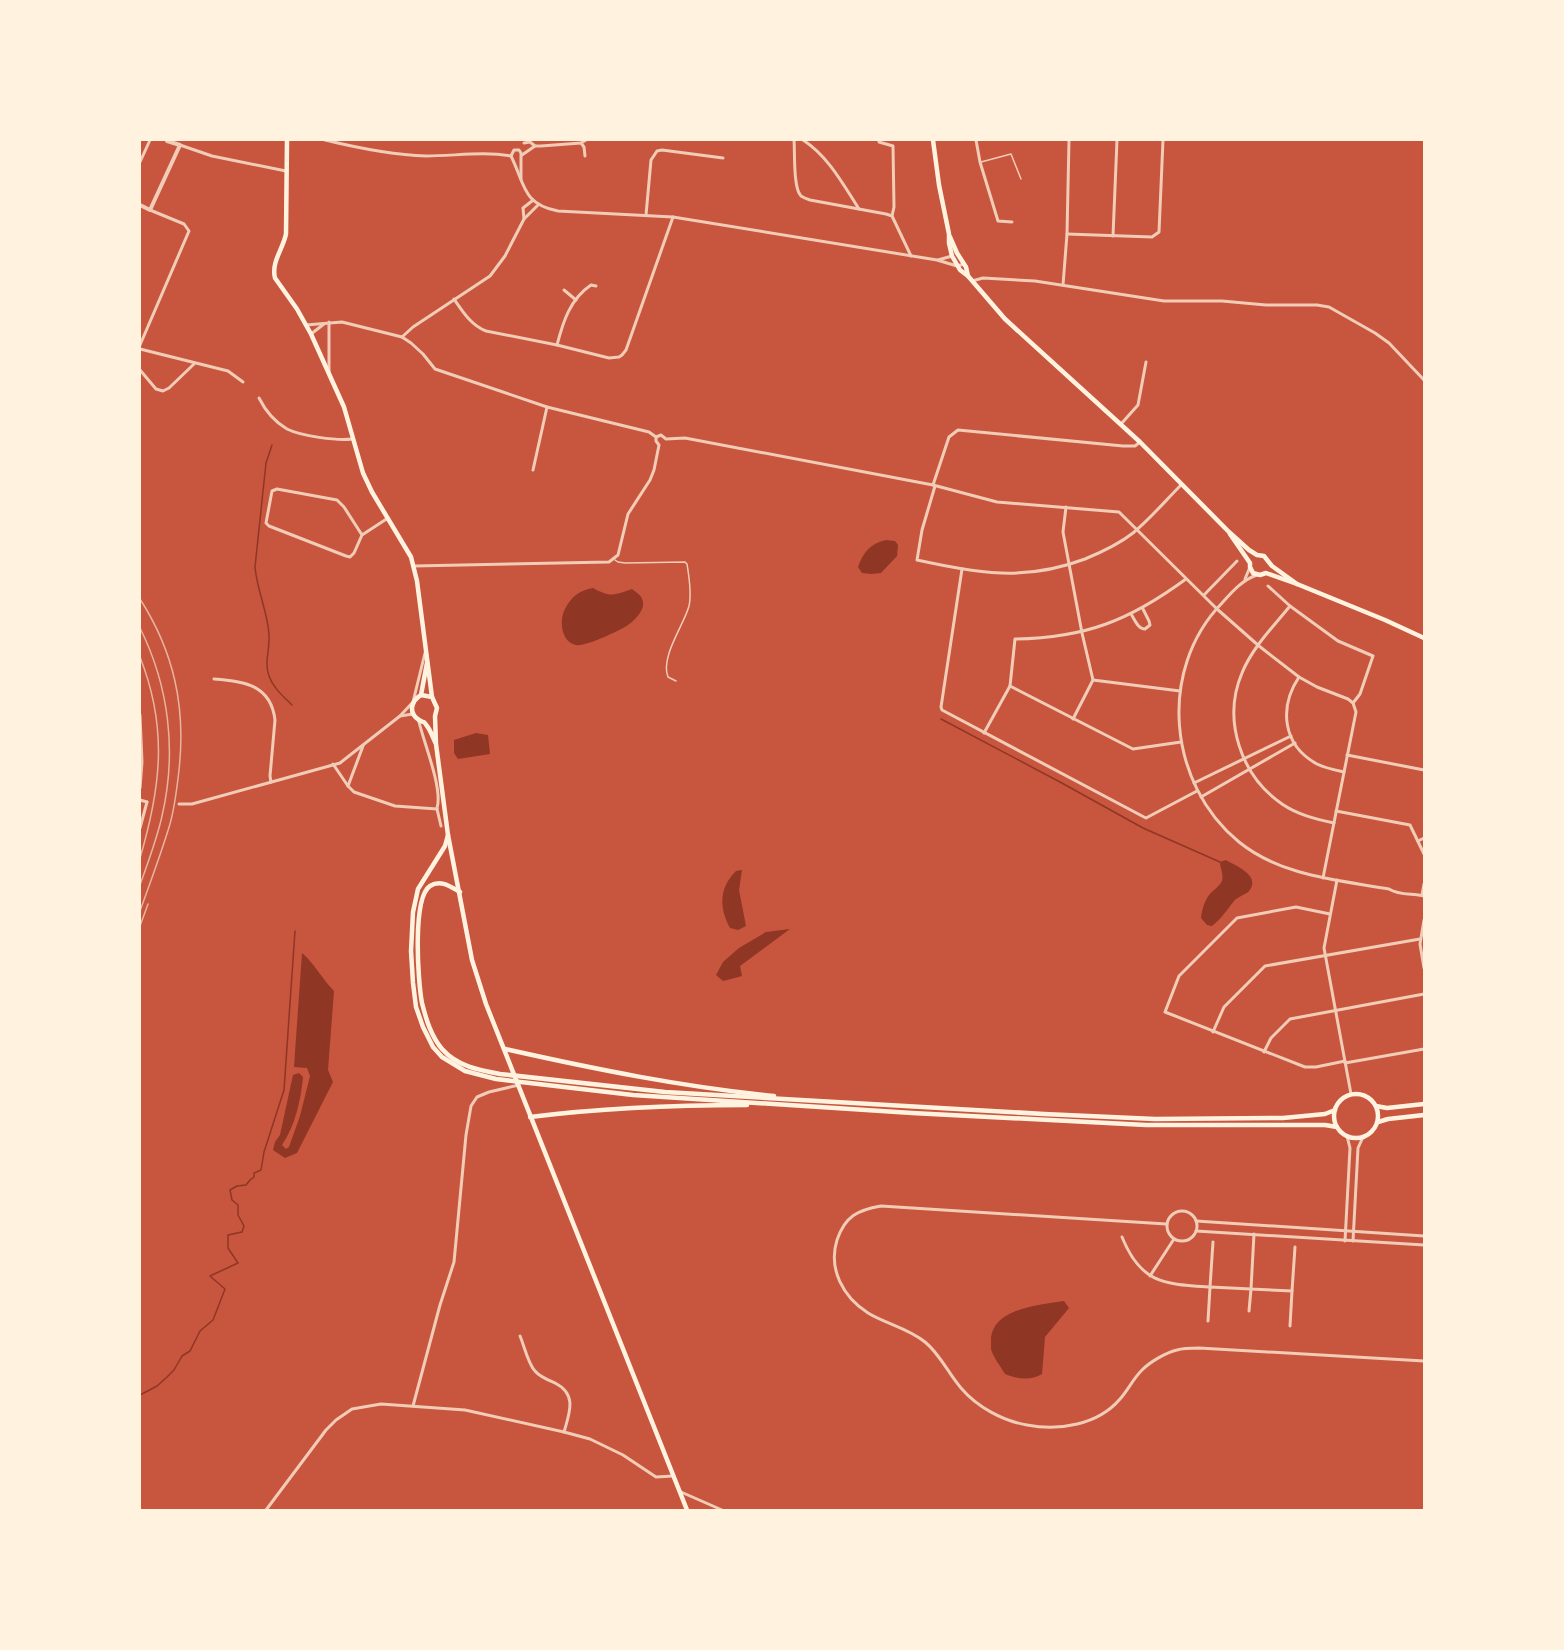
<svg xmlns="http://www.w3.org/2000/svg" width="1564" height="1650" font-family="'Golos Text',sans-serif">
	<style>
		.water { fill: #8f3625 }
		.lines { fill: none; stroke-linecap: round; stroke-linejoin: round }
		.stream { stroke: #8f3625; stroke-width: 1.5 }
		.service { stroke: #f1ccb7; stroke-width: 1.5 }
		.minor { stroke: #f1ccb7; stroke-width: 3 }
		.tertiary { stroke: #f1ccb7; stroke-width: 4 }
		.secondary { stroke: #fff3e0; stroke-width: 4.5 }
		.primary { stroke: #fff3e0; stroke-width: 4.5 }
		.rail { stroke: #e9b49f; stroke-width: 1.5 }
	</style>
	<rect width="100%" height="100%" fill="#c8553d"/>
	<g class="water">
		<path d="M886 540 895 541 898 545 897 556 881 573 871 574 862 573 858 567C863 552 871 543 886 540Z"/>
		<path d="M593 588C611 598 614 595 632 589 637 593 643 596 643 603 644 611 634 621 628 625 619 631 585 647 576 645 561 642 559 620 565 609 571 597 580 590 593 588Z"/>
		<path d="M476 733 488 735 490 754 458 759 454 753V740Z"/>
		<path d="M1226 860C1236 866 1260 875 1250 890 1246 895 1238 896 1234 901 1227 910 1221 919 1212 926L1207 925 1201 918C1202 910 1204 902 1209 895 1213 890 1219 887 1222 881 1224 875 1220 868 1220 862Z"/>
		<path d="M742 870 739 890 746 926 738 930 730 928C719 907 719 888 736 871Z"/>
		<path d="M790 929 740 966 742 976 723 981 716 975 723 962 739 948 766 932Z"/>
		<path d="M302 953C315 964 322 979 334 991L328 1070 333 1082 297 1153 285 1158 273 1150 275 1142 280 1135 293 1075 299 1073 303 1077C301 1100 295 1126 282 1145L286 1149 289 1147 300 1116 310 1076 307 1068 294 1067Z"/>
		<path d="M1064 1301 1069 1308 1045 1337 1042 1374C1031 1381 1017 1379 1005 1374 1001 1367 993 1357 991 1349 991 1348 991 1341 991 1340 992 1308 1040 1305 1064 1301Z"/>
	</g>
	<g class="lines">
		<g class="stream">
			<path d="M272 445 266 463 255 567C257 591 268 612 269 635 270 650 264 662 269 676 273 688 284 697 292 705"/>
			<path d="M941 719 1060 782 1143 828 1220 862"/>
			<path d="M140 1395 157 1386 167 1377 174 1370 182 1356 190 1351 200 1331 213 1320 225 1289 210 1276 238 1263 228 1248V1235L242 1232 244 1226 238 1215V1205L232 1200 230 1190 237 1186 246 1185 250 1180 254 1177V1173L261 1170 264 1152 284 1090 295 931"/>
		</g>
		<g class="service">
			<path d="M981 162 1011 154 1021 179"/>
			<path d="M615 560 618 562 625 563 685 562 687 564C689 577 692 593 689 606 684 625 660 657 668 677L676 681"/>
		</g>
		<g class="minor">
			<path d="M325 140C358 148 391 155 426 156 455 156 483 151 511 156"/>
			<path d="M794 140C795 152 793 188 801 196 804 198 807 199 810 200L886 214 892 216 911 256"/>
			<path d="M803 140C828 156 843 184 859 209"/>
			<path d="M879 140V142L893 146 894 207 892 216"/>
			<path d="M976 140 980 162 998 221 1012 222"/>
			<path d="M524 143 530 142 535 146H541L581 143 586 140"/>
			<path d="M581 143 584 147 585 156"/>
			<path d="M180 145 212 156 286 171"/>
			<path d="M522 155 535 146"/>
			<path d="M511 156C525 184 522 204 558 211L673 217 937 260 957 266 964 264"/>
			<path d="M511 156 514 150H519L521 153V179"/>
			<path d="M140 162 150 140"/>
			<path d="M646 215 651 160 657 151 662 150 723 158"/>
			<path d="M524 219 523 208 532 201"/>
			<path d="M1067 234 1152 237 1159 232 1163 140"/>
			<path d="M1113 236 1117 140"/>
			<path d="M938 260 952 256"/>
			<path d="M972 281 983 278 1035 281 1164 301H1222L1266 305H1317L1329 307 1375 333 1389 343 1424 380"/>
			<path d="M1063 285 1067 234 1069 140"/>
			<path d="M564 290 576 300"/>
			<path d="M454 299C463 312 471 325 486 331L557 345 609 358 619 357 622 355 626 350 673 217"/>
			<path d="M306 325 342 322 402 337 411 343 423 354 435 369 547 407 649 432 656 437"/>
			<path d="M311 334 324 324"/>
			<path d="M402 337 413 327 490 276 505 256 524 219 538 205"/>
			<path d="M140 345 189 231 184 224 150 210"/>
			<path d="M557 345C563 322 570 299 591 285L596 286"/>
			<path d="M140 349 228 371 243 382"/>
			<path d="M140 370 156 389 163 391 169 388 194 364"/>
			<path d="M329 372V322"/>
			<path d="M259 398C265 410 275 422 287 429 301 436 337 441 352 439"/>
			<path d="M1121 424 1138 405 1146 362"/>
			<path d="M656 437 661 435 666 439 685 438 933 485 997 502 1119 512 1217 609 1259 646 1299 677 1317 687 1348 699 1353 703 1356 712 1323 878"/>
			<path d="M533 470 547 407"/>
			<path d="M933 485 949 437 958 430 1123 446H1135L1140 442"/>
			<path d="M935 486 922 530 917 560C978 573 1024 582 1085 559 1102 552 1119 544 1133 533 1151 518 1166 500 1182 484"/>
			<path d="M1066 507 1063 532 1082 633 1093 680 1073 719"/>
			<path d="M362 535 344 507 337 500 277 489 272 491 266 523 269 526 346 556 350 557 354 553 362 535 388 518"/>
			<path d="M414 566 609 562 618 555 628 514 650 480 654 470 659 445 656 441V437"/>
			<path d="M962 569 941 707 942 710 1144 817 1146 818 1197 791"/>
			<path d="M1257 575C1242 580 1232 592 1222 603 1157 670 1168 784 1239 842 1281 876 1337 880 1389 889 1400 896 1412 893 1424 896"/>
			<path d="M1245 579 1250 567"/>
			<path d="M1268 586 1290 606 1338 641 1373 656 1360 694 1353 703"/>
			<path d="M1204 595 1237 561"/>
			<path d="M1290 606C1273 627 1252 648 1242 673 1222 720 1241 776 1282 804 1298 815 1316 819 1334 823"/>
			<path d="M1131 614C1135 620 1138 629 1145 629L1150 625 1149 621 1143 609"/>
			<path d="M1299 677C1279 707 1282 745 1317 764 1325 768 1335 770 1344 772"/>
			<path d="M214 679C244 681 271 685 275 720L270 776 271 782"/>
			<path d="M1093 680 1180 691"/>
			<path d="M1010 686 1133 749 1181 742"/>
			<path d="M140 715 142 762 140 788"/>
			<path d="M400 716 413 714"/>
			<path d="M419 722C424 743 443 789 437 808"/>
			<path d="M984 733 1010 686 1015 639C1086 638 1130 620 1186 579"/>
			<path d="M1347 755 1424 770"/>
			<path d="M333 764 348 786 354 792 395 806 437 809"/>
			<path d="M1194 783 1291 736"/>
			<path d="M348 786 363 746"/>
			<path d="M1201 797 1295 743"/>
			<path d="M140 800 147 802"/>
			<path d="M179 804H192L340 763 400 716 413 702 425 653"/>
			<path d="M437 809 441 826"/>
			<path d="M1336 811 1410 825 1424 854"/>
			<path d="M140 828 147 802"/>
			<path d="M1418 841 1424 838"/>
			<path d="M1337 880 1324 948 1351 1094"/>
			<path d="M1422 895 1424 884"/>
			<path d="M1330 914 1296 907 1237 918 1179 976 1165 1012 1305 1067H1316L1345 1061"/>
			<path d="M1424 920 1420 944 1424 968"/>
			<path d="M1213 1032 1224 1007 1265 966 1420 939"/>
			<path d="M1264 1052 1271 1038 1290 1019 1424 994"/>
			<path d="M1345 1063 1424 1049"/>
			<circle cx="1182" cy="1226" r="15"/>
			<path d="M1196 1221 1424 1236"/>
			<path d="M1166 1224 881 1206C858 1210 845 1216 837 1240 828 1269 843 1297 868 1313 886 1324 908 1328 925 1342 940 1354 948 1373 961 1388 977 1407 1003 1421 1027 1425 1059 1431 1098 1425 1120 1399 1128 1390 1133 1379 1142 1370 1150 1362 1165 1353 1177 1350 1183 1348 1192 1348 1199 1348L1424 1361"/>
			<path d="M1196 1231 1424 1245"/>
			<path d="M1254 1234 1251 1289 1292 1291 1290 1326"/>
			<path d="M1122 1237C1141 1284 1164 1284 1210 1287L1213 1242"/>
			<path d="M1345 1241 1350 1148 1347 1136"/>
			<path d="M1353 1241 1358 1148 1363 1137"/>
			<path d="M1150 1276 1174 1239"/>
			<path d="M1292 1291 1295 1247"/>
			<path d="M1208 1321 1210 1287 1251 1289 1249 1311"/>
			<path d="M520 1336C524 1345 528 1364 535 1371 540 1377 548 1380 555 1383 577 1394 570 1412 564 1432"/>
			<path d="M413 1406 440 1305 454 1262 466 1135 471 1106 477 1097 489 1092 519 1085"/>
			<path d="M681 1492 722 1510"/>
			<path d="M266 1510 326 1430 336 1420 352 1409 381 1404 465 1410 564 1432 590 1439 623 1455 656 1477 673 1476"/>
		</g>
		<path class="tertiary" d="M140 205 150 210 180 145 167 141V140"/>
		<g class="secondary">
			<path d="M287 140 286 234C283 249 271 262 275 278L297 309 311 334 344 407 363 473 372 492 411 557 417 581 432 697"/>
			<path d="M933 140 939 185 949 234V243L952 256 960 270 968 276 1005 319 1140 442 1229 532 1249 550 1257 555 1264 556 1272 566 1297 584"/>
			<path d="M950 237 957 253 966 267 968 276"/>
			<path d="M1230 534 1250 563V567L1253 573 1260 575 1266 573 1297 584 1385 620 1424 638"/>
			<path d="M421 695 427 663"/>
		</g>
		<g class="primary">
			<path d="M436 744C433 738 431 731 427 726 421 718 427 725 419 720 408 713 411 701 421 695L432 697 437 708 435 716 436 744 448 835 472 960 486 1004 687 1510"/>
			<path d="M448 835 445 846 418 889 413 912 411 951 413 983 416 1007 423 1027 433 1047 442 1057 465 1071 496 1079 633 1095 912 1113 1146 1125H1325L1337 1127"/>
			<path d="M460 892C451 887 441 879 430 886 412 898 418 982 422 1003 426 1019 431 1036 442 1049 457 1066 478 1070 500 1074L665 1092 1044 1114 1155 1119 1283 1118 1325 1114 1335 1110"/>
			<path d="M505 1049C594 1069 683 1087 774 1096"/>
			<circle cx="1356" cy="1116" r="22"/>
			<path d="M1376 1106 1387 1108 1424 1104"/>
			<path d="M530 1117C602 1108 675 1105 747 1105"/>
			<path d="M1378 1122 1388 1119 1424 1115"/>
		</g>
		<g class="rail">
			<path d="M140 599C174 652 186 707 179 770 177 788 175 806 170 824 161 854 150 883 140 911"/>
			<path d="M140 628C169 686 177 752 162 816 157 839 148 862 140 885"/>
			<path d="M140 657C168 728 161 787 140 858"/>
			<path d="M140 926 148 904"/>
		</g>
	</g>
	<rect width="1564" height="1650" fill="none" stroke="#fff3e0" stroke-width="282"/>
</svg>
